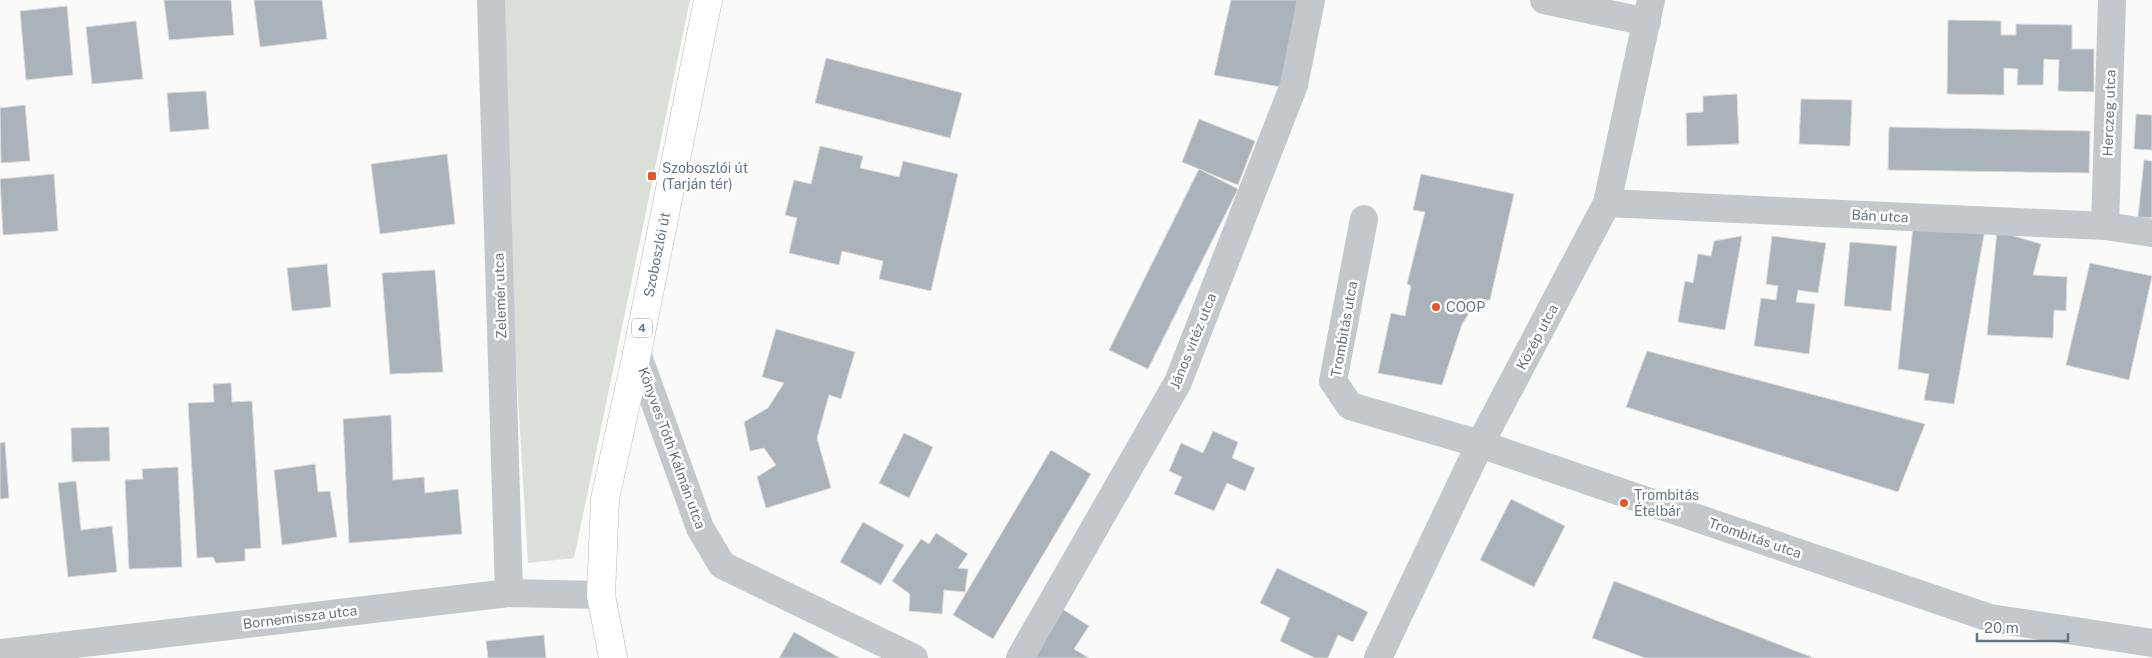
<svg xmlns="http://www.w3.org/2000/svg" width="2152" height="658" font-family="'Public Sans',sans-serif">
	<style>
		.green { fill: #dadfd7 }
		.building { fill: #aab3b9; stroke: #dcdcda }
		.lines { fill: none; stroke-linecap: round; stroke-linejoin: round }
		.primary-casing { stroke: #b5babe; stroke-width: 29 }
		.street { stroke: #c3c8cc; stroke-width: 28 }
		.primary { stroke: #fff; stroke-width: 28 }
		.poi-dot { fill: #e4572e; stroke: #fff; stroke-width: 2 }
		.labels { text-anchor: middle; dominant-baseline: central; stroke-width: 5; stroke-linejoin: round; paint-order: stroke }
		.shield { fill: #fff; stroke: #939fa8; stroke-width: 1 }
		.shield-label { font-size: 12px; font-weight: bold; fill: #657683 }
		.street-label { font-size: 14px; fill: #657683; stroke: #fff }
		.poi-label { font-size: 14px; fill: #657683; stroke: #fff; text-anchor: start }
	</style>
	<rect width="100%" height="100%" fill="#fafaf8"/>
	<path class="green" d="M494 0H690L574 558 528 563Z"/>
	<g class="building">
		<path d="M164 0H231L234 35 169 40Z"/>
		<path d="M254 0H322L327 39 260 47Z"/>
		<path d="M1231 0H1300L1286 88 1214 75Z"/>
		<path d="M67 6 73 75 26 80 20 11Z"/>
		<path d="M1948 20 2001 21V35H2016V24L2072 25V49H2094V92L2058 91 2059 60 2044 59 2043 85H2017L2018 69 2004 68V95L1947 94Z"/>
		<path d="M136 21 143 79 92 84 86 27Z"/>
		<path d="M826 58 962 93 950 138 815 103Z"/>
		<path d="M206 91 209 129 170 132 167 93Z"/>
		<path d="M1737 94 1739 144 1687 146 1686 113 1703 112V96Z"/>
		<path d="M1801 99 1852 100 1850 146 1799 144Z"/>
		<path d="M25 105 30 161 1 163 0 108Z"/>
		<path d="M2136 114 2152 115V150L2134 149Z"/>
		<path d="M1199 119 1255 141 1238 185 1182 162Z"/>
		<path d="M1889 127 2090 131 2089 173 1888 170Z"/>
		<path d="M820 146 863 156 860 168 899 177 903 161 958 174 931 291 879 279 883 261 842 251 839 265 789 253 797 218 785 215 794 180 811 184Z"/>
		<path d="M447 154 455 224 380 234 371 164Z"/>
		<path d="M2144 160 2152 161V218L2138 217Z"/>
		<path d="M1199 169 1238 189 1148 369 1109 350Z"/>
		<path d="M54 174 58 231 3 235 0 179Z"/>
		<path d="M1421 174 1514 194 1490 300H1478L1462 324 1442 385 1378 373 1391 313 1405 316 1411 286 1407 284 1425 212 1413 210Z"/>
		<path d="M1913 227 1985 229 1954 404 1924 400 1929 374 1898 369Z"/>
		<path d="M1997 231 2041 244 2033 275 2067 277 2066 311 2054 310 2053 338 1987 335Z"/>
		<path d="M1742 236 1725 330 1678 322 1685 281 1693 283 1698 254 1711 256 1714 241Z"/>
		<path d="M1772 236 1826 243 1818 293 1798 290 1796 302 1815 304 1809 354 1754 346 1761 298 1776 300 1778 286 1766 284Z"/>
		<path d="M1850 242 1897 246 1891 311 1844 306Z"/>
		<path d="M2090 263 2152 276 2129 380 2066 365Z"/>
		<path d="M327 264 331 307 292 311 287 268Z"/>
		<path d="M435 270 443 372 390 374 382 273Z"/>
		<path d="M776 329 855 352 841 399 829 395 817 438 831 488 766 508 757 477 776 465 764 448 750 451 744 422 768 408 784 383 762 377Z"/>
		<path d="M1647 351 1925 424 1898 492 1626 407Z"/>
		<path d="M231 383 232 402 252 401 261 548 245 549V561L216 563 213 557 197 558 188 403 214 402 213 384Z"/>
		<path d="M391 415 393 480 424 477 425 493 458 489 462 534 349 543 343 419Z"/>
		<path d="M109 427 110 461 72 462 71 428Z"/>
		<path d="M1213 431 1238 442 1232 458 1255 468 1245 491 1227 483 1214 511 1174 494 1182 477 1169 471 1181 443 1203 453Z"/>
		<path d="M904 433 933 447 909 498 879 483Z"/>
		<path d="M5 442 9 498 0 499V443Z"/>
		<path d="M1051 450 1091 474 993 639 953 615Z"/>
		<path d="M315 464 318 492 330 491 337 537 282 545 274 470Z"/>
		<path d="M178 467 182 567 129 569 125 480 143 479 142 469Z"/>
		<path d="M76 481 81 530 112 526 117 572 68 577 58 483Z"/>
		<path d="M1511 499 1565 526 1534 587 1480 560Z"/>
		<path d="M863 522 904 545 881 585 840 562Z"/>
		<path d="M936 533 968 554 958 568 968 569 965 592 944 590 942 614 909 611 910 594 892 581 921 539 929 544Z"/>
		<path d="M1277 568 1368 612 1353 642 1338 635 1328 658H1315L1280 641 1290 618 1260 603Z"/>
		<path d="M1614 581 1814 658H1645L1592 638Z"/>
		<path d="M1059 607 1089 626 1074 649 1089 658H1027Z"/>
		<path d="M794 632 840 658H779Z"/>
		<path d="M544 635 546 658H488L486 641Z"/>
	</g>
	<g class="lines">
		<g class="primary-casing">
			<g id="primary">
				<path id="s1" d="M613 658 601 595 605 499 637 353 708 0"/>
			</g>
		</g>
		<g class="street">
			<path d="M491 0 509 593"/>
			<path d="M1544 0 1647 22"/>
			<path d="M1607 203 2105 226 2152 233"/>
			<path d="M1364 219 1333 381 1350 406 1480 444 1990 618 2152 643"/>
			<path d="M2105 226 2112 0"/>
			<path d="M637 353 700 528 722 565 914 658"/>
			<path d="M0 653 509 593 601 595"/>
			<path d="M1020 658 1178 382 1294 85 1311 0"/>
			<path d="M1378 658 1480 444 1607 203 1651 0"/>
		</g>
		<use href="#primary" class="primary"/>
	</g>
	<g class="poi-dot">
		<rect x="647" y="171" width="10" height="10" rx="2.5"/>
		<circle cx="1436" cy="307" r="5"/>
		<circle cx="1624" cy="503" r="5"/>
	</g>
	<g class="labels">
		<rect class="shield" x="632" y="318.5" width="20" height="19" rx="4"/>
		<g class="shield-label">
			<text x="642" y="328">4</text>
		</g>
		<g class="street-label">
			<text transform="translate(2109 113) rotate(-88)">Herczeg utca</text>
			<text transform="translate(1880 216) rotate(3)">Bán utca</text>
			<text stroke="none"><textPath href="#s1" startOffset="410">Szoboszlói út</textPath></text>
			<text transform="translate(500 296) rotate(-92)">Zelemér utca</text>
			<text transform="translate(1344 329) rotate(-80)">Trombitás utca</text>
			<text transform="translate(1537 337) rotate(-62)">Közép utca</text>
			<text transform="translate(1193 341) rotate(-68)">János vitéz utca</text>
			<text transform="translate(672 448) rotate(70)">Könyves Tóth Kálmán utca</text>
			<text transform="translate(1755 538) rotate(19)">Trombitás utca</text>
			<text transform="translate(300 617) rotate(-7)">Bornemissza utca</text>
		</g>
		<g class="poi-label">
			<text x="662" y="168">Szoboszlói út<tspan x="662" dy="16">(Tarján tér)</tspan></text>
			<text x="1446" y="307">COOP</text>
			<text x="1634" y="495">Trombitás<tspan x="1634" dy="16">Ételbár</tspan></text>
		</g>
	</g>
	<path d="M1977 633v8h91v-8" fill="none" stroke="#657683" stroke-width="2.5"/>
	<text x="1984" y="633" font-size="15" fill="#657683" stroke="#ffffff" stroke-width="4" paint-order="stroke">20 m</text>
</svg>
